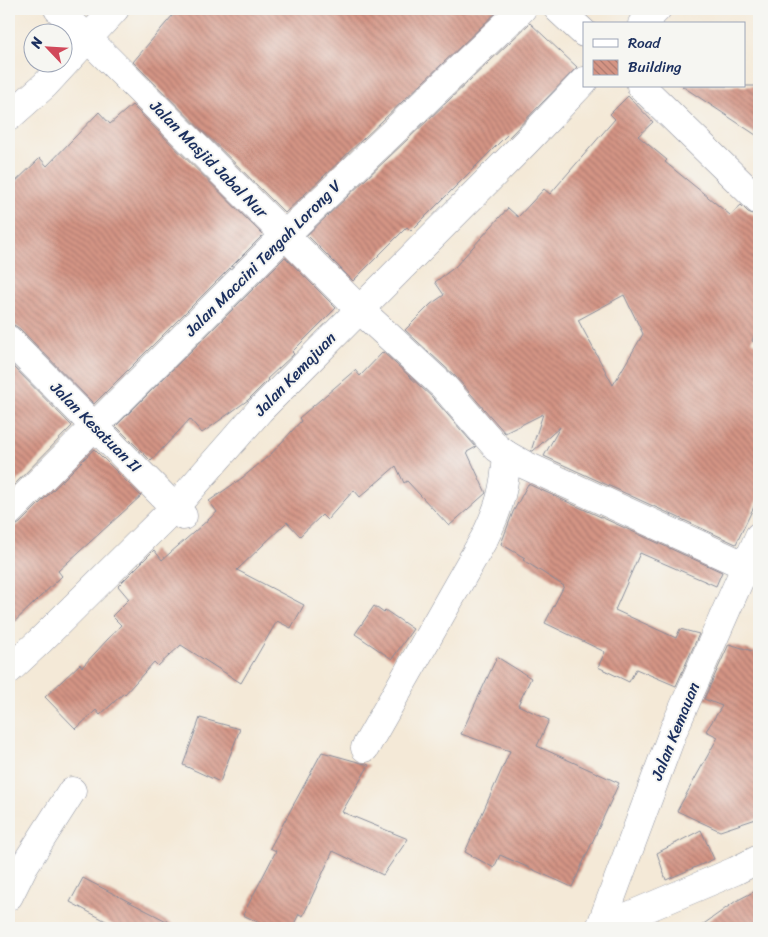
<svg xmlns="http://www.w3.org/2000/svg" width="768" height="937" font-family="Sriracha,sans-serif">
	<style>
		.building { fill: url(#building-back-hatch); fill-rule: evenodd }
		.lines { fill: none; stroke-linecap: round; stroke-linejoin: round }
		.minor-casing { stroke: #888c9a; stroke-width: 29 }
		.tertiary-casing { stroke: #888c9a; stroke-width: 29 }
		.minor { stroke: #fff; stroke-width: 28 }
		.tertiary { stroke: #fff; stroke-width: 28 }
		.labels { text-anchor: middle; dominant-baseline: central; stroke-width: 4; stroke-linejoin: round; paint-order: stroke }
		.street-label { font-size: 16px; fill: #1b2f5e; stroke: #f6f6f2 }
	</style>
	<defs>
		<pattern id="building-back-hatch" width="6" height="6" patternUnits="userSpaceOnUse" patternTransform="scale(1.25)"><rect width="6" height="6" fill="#d49484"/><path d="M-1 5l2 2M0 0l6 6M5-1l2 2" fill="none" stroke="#ab796f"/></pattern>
	</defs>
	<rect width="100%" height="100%" fill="#f6f6f2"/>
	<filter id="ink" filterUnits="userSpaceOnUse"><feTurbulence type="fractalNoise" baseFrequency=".02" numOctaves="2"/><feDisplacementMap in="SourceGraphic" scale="10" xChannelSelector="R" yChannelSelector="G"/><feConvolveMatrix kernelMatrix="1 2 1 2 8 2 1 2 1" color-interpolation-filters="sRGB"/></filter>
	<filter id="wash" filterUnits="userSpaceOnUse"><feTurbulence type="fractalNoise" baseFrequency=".0096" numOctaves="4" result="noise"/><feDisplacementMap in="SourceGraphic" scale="20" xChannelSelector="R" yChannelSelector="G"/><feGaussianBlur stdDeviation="1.12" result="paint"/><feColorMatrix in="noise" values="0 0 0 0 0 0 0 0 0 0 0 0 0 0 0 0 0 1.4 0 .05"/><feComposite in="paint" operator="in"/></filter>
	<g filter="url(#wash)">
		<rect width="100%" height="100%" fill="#f4e9d7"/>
		<g id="blocks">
			<g class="building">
				<path d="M178 9H500L285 213 133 62Z"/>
				<path d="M530 23 577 67 509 137 507 135 411 231 407 227 353 281 307 235Z"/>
				<path d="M682 86H759V137Z"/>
				<path d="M628 96 653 122 638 136 667 160 665 162 730 215 741 205 748 212 759 217V325L752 341 759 345V496L736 544 544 456 560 427 533 451H531L543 414 505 433 456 377 405 330 431 304 444 295 435 282 455 267 508 208 518 217 544 189 550 194 615 119 610 114ZM624 295 643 334 613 385 578 320Z"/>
				<path d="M132 105 263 235 94 404 20 329 14 325H9V188L40 158 47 166 99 112 110 124Z"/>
				<path d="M285 257 336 308 292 352 294 354 267 379 268 380 248 400 202 433 190 419 151 461 116 426Z"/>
				<path d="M383 352 433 398 476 447 467 452 486 493 449 526 407 481 404 483 396 466 360 497 354 490 327 520 322 515 300 536 287 522 237 570 304 605 291 628 277 621 241 683 181 645 158 666 154 662 125 694 124 693 100 715 96 710 76 729 45 697 80 664 82 667 121 625 112 616 129 599 118 586 154 550 162 560 217 512 209 501 242 478 271 454 301 421 299 418 355 370 360 376Z"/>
				<path d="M9 362 72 426 9 490Z"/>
				<path d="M94 449 141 496 58 571 62 576 9 627V527H14L20 523Z"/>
				<path d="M528 484 722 572 716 586 640 553 615 610 676 638 680 629 699 634 676 686 636 669 629 682 598 667 605 652 545 623 564 586 523 560 525 558 501 544 513 512Z"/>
				<path d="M374 606 384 613 385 610 413 629 392 659 355 634Z"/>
				<path d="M729 644 759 653V818L720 831 677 811 718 737 706 731 722 706 704 699Z"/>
				<path d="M497 657 531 678 518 705 549 720 537 746 619 783 572 887 500 855 494 868 465 852 510 751 461 734Z"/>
				<path d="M200 718 240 729 220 782 183 765Z"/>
				<path d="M322 752 369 765 342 812 408 839 383 875 333 851 303 916 299 914 292 928H270L243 915 276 851 270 848Z"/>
				<path d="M701 830 714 859 666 880 657 853Z"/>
				<path d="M83 878 180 928H119L70 902Z"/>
				<path d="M759 889V928H698L736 901Z"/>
			</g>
		</g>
	</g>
	<g filter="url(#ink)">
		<use href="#blocks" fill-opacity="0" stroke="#888c9a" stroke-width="1"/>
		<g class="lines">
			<g class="minor-casing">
				<g id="minor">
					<path d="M58 9 359 309 444 387 497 448 507 455 525 465 746 566"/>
					<path d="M558 9 584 33"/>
					<path d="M642 24 657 9"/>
					<path d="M641 86 759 201"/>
					<path d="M9 117 45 85 115 9"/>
					<path d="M9 340 183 516"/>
					<path d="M9 512 285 235 522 9"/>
					<path d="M9 670 40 641 175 507 260 410 526 142 584 81"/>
					<path d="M365 748 485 537C500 506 504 491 507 455"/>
					<path d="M9 896 24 866 72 791"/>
					<path d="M600 928 674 729 759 536"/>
				</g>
			</g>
			<g class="tertiary-casing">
				<path id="tertiary" d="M600 928 735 871 759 859"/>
			</g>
			<use href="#minor" class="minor"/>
			<use href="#tertiary" class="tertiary"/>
		</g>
	</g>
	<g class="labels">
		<g class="street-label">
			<text transform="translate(209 159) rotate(45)">Jalan Masjid Jabal Nur</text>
			<text transform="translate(263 258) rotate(-45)">Jalan Maccini Tengah Lorong V</text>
			<text transform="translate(295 374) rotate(-46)">Jalan Kemajuan</text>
			<text transform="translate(96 427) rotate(45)">Jalan Kesatuan II</text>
			<text transform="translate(675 731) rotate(-68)">Jalan Kemauan</text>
		</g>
	</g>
	<rect width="768" height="937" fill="none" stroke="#f6f6f2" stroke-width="30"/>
	<rect x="583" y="22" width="162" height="65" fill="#f6f6f2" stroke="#9ea6b7"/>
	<rect x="593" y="39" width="25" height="8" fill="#ffffff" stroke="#9ea6b7"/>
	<text x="628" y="48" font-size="15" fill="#1b2f5e">Road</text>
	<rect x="593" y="60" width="25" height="15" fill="url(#building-back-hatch)" stroke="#9ea6b7"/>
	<text x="628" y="72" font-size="15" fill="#1b2f5e">Building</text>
	<g transform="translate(48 48) rotate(295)"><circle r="24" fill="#f6f6f2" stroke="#9ea6b7"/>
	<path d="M0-4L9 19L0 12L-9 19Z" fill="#d1495b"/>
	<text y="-8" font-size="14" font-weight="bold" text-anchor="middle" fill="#1b2f5e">N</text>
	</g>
</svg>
